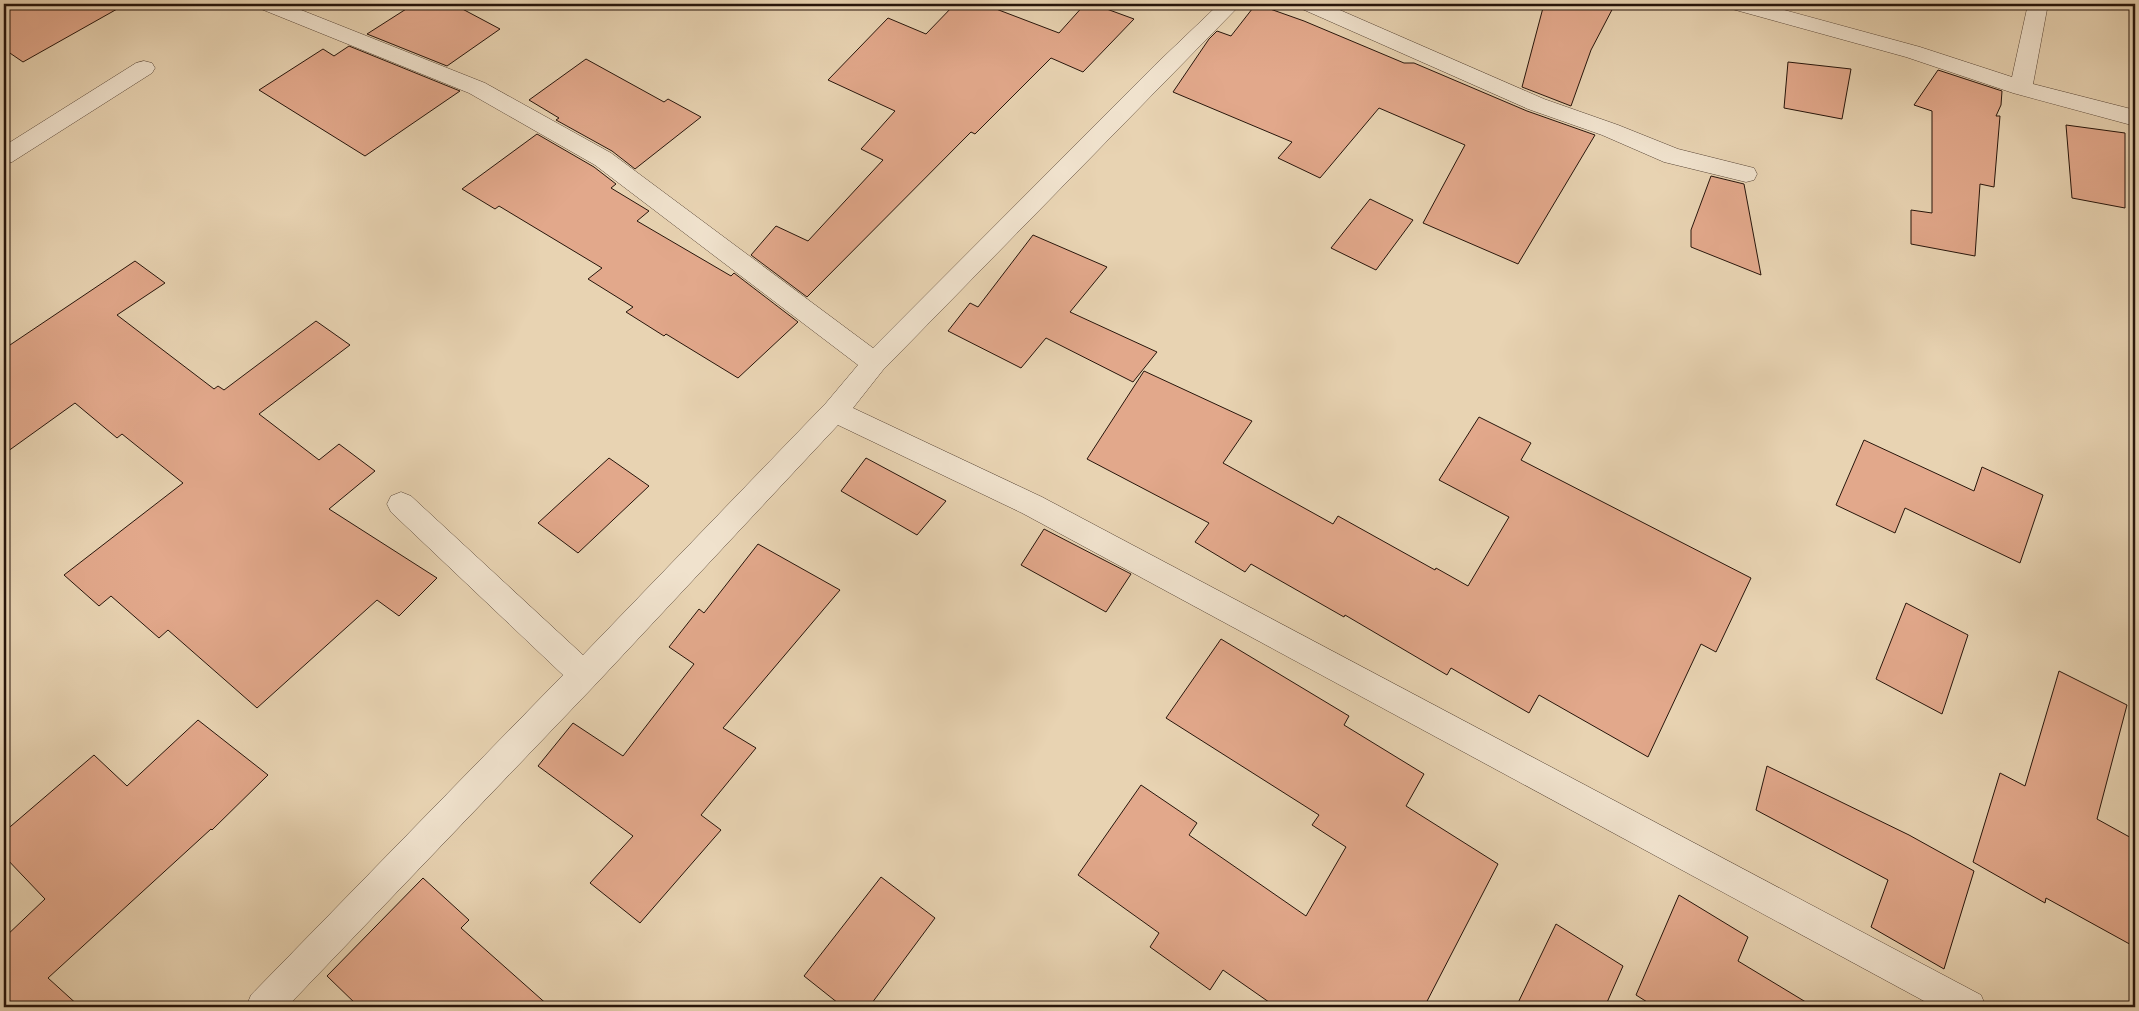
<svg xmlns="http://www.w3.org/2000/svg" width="2139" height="1011" font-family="'Libre Caslon Text',serif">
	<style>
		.building { fill: #e2a88b; stroke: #27150b }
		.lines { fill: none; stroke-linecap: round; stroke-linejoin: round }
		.street-casing { stroke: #574435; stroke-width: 1 }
		.street { fill: #f0e2cd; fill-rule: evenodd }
	</style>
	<rect width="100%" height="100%" fill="#e8d3b2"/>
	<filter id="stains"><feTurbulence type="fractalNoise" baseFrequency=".004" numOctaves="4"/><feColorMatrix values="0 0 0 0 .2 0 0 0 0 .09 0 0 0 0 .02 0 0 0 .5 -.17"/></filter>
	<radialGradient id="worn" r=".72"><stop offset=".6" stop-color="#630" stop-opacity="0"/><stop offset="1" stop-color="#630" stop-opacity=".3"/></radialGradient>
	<g class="building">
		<path d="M4 4H126L23 62 4 49Z"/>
		<path d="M414 4H453L500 29 447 66 367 34Z"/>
		<path d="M955 4H983L1059 33 1085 4H1093L1134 19 1083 72 1051 58 975 134 971 132 807 297 751 255 776 226 808 241 883 160 861 149 895 111 828 80 888 18 926 34Z"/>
		<path d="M1256 4 1304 21 1404 63H1414L1527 111 1595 135 1518 264 1423 223 1465 145 1379 108 1320 178 1278 158 1292 142 1173 92 1209 39 1217 31 1231 36Z"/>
		<path d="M1544 4H1615L1591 50 1571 106 1522 87Z"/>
		<path d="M349 46 460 91 365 156 259 90 323 49 334 56Z"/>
		<path d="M586 59 664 102 668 99 701 117 635 169 612 151 556 120 559 118 529 100Z"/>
		<path d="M1788 62 1851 69 1842 119 1784 108Z"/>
		<path d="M1938 70 2002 91 2001 105 1996 116H2000L1994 187 1980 184 1975 256 1911 244V210L1932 213V111L1914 105Z"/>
		<path d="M2066 125 2125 133V208L2072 198Z"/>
		<path d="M537 134 594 167 616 184 611 188 649 211 637 221 731 276 734 273 798 322 738 378 666 334 664 336 626 312 633 307 588 279 602 268 499 206 495 209 462 189Z"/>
		<path d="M1711 176 1744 184 1761 275 1691 247V230Z"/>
		<path d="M1370 199 1413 220 1376 270 1331 248Z"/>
		<path d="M1033 235 1107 267 1070 312 1157 352 1133 382 1046 338 1021 368 948 331 970 303 978 307Z"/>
		<path d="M135 261 165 283 117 315 214 389 218 386 224 390 316 321 350 345 259 414 319 460 339 444 375 471 329 509 437 578 399 616 377 600 257 708 168 630 159 638 111 596 99 606 64 575 183 483 122 434 117 438 75 403 4 454V349Z"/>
		<path d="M1144 371 1252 421 1223 463 1333 524 1338 516 1435 570 1436 568 1468 586 1509 517 1439 480 1479 417 1531 443 1521 460 1751 578 1716 652 1701 644 1648 757 1539 695 1529 713 1451 668 1447 675 1345 615 1344 617 1251 564 1245 572 1195 542 1209 523 1087 459Z"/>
		<path d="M1864 440 1974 491 1982 467 2043 495 2020 563 1905 508 1895 533 1836 505Z"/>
		<path d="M609 458 649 486 578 553 538 523Z"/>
		<path d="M866 458 946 501 917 535 841 491Z"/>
		<path d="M1044 529 1131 574 1106 612 1021 565Z"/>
		<path d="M758 544 840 590 723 728 756 748 701 815 721 830 640 923 590 883 633 836 538 766 573 723 623 756 694 664 669 647 699 609 704 613Z"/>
		<path d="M1906 603 1968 635 1942 714 1876 679Z"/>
		<path d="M1221 639 1349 716 1344 725 1424 774 1406 806 1498 864 1424 1007H1276L1223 970 1210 990 1150 947 1159 933 1078 875 1141 785 1197 823 1189 835 1306 916 1346 847 1312 825 1319 815 1166 718Z"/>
		<path d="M2059 671 2127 705 2097 819 2135 840V947L2046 898 2045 903 1973 862 2000 773 2025 786Z"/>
		<path d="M198 720 268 775 212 830 211 829 48 978 80 1007H4V938L45 899 4 856V832L94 755 127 786Z"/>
		<path d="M1767 766 1909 835 1974 871 1944 969 1871 927 1888 880 1756 810Z"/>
		<path d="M881 877 935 918 869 1007H843L804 976Z"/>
		<path d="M423 878 469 920 461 928 550 1007H359L327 976Z"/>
		<path d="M1679 895 1748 937 1738 961 1814 1007H1655L1636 995Z"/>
		<path d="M1556 924 1623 966 1605 1007H1516Z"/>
	</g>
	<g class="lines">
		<g class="street-casing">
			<g id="street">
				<path d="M258 4H286L485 83 611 153 873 348 1155 65 1219 4H1241L883 370 853 408 1042 497 1981 995 1986 1007H1935L1022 513 838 425 595 685 287 1007H246L251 995 563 675 391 512 387 504 391 496 401 492 411 496 583 655 826 403 858 365 595 165 469 93 261 9Z"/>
				<path d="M1299 4H1326L1544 99 1618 125 1678 149 1754 168 1757 174 1754 180 1746 182 1664 162 1602 135 1528 109 1302 9Z"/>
				<path d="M1729 4H1762L1920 47 2012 77 2028 4H2048L2033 84 2135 110V126L2013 93 1906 57 1732 9Z"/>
				<path d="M144 61 152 63 155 68 152 73 12 162 4 164V146L136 63Z"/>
			</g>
		</g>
		<use href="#street" class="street"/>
	</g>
	<rect width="2139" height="1011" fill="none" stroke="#e8d3b2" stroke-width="20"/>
	<rect x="5" y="5" width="2129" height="1001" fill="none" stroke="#27150b" stroke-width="2.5"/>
	<rect x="10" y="10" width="2119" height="991" fill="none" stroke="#27150b"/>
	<rect width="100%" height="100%" filter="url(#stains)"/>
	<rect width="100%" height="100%" fill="url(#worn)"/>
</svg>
